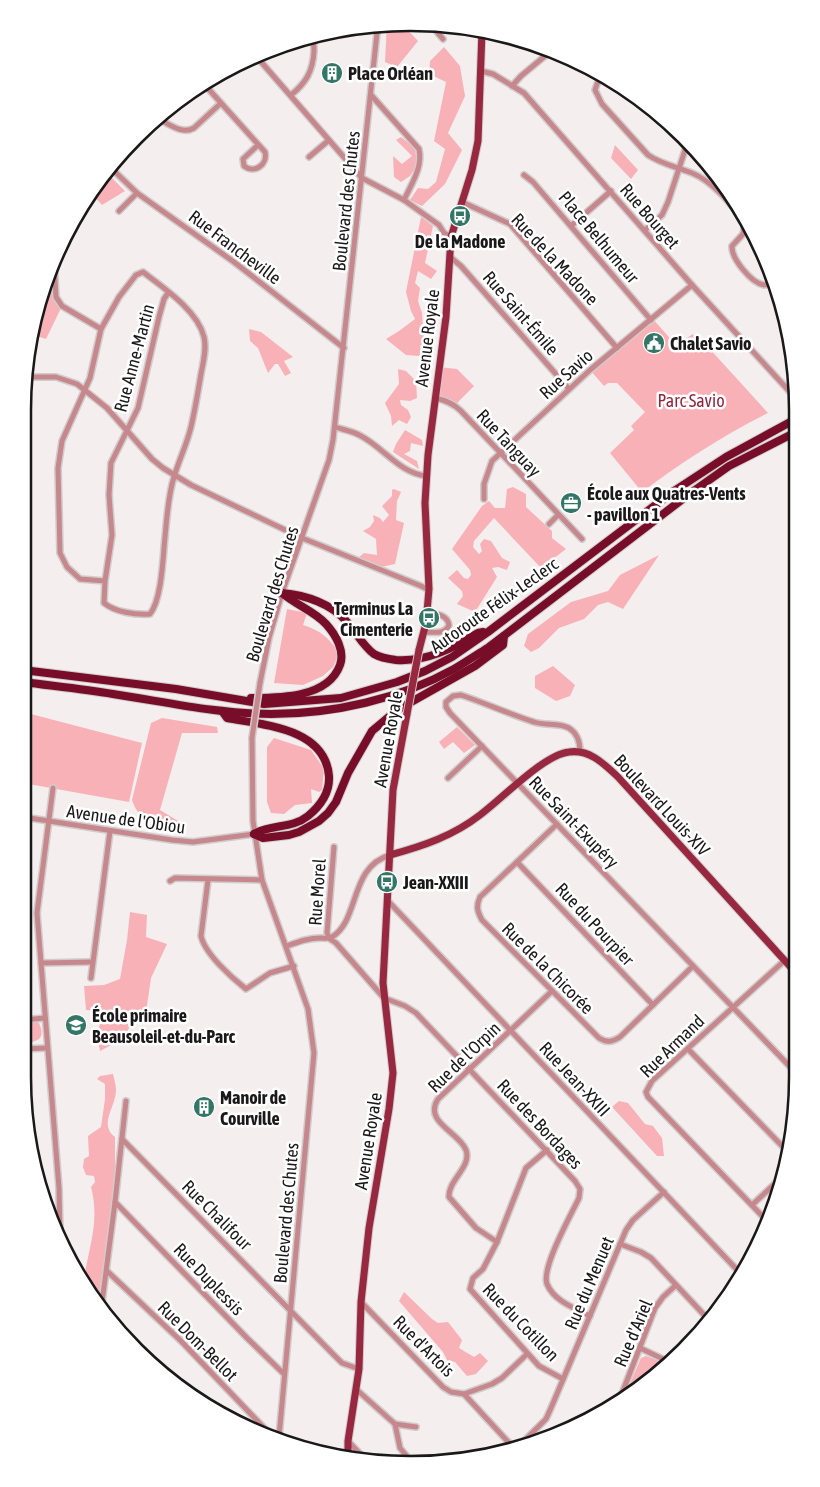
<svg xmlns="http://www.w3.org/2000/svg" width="820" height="1487" font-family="'Asap Condensed',sans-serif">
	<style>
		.green { fill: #f8b1b7 }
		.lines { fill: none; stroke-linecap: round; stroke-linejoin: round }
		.minor-casing { stroke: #d1cccc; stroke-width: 8 }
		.major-casing { stroke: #d1cccc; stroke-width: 9 }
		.highway-casing { stroke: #d1cccc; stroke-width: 10 }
		.minor { stroke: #c7888d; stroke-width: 5 }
		.major { stroke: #97283f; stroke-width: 7 }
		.highway { stroke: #770d29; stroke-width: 8 }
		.minor-bridge-casing { stroke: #d1cccc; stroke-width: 8; stroke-linecap: butt }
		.major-bridge-casing { stroke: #d1cccc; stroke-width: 9; stroke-linecap: butt }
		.minor-bridge { stroke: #c7888d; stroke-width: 5 }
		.major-bridge { stroke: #97283f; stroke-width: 7 }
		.labels { text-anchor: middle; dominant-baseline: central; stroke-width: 5; stroke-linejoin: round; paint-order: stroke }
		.poi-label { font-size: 18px; font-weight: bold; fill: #1a1818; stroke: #fff; text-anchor: start }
		.street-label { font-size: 18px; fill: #1a1818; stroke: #fff }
		.park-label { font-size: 18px; fill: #91273c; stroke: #fff }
		.rim { fill: none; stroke: #1a1818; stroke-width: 2.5 }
	</style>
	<rect width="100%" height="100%" fill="#f4eeee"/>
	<g class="green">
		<path d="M387 23 395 24 404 32 407 29 418 41 397 67 385 62Z"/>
		<path d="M444 47 460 66 465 96 448 133 462 150 445 184 422 206 410 200 418 188 428 189 436 182 445 149 434 141 446 82 429 74 430 61Z"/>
		<path d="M401 137 415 148 417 165 410 176 401 182 394 177 393 156 402 164 412 156 396 140Z"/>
		<path d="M615 145 638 170 631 179 611 158Z"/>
		<path d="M106 172 125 191 102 205 91 193Z"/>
		<path d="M421 217 433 226 425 263 437 271 431 279 418 271 415 283 420 288 418 301 422 313 424 341 435 348 432 354 423 351 419 356 406 355 386 339 399 331 415 319 411 311 406 292Z"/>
		<path d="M53 263 56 297 62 306 46 339 33 335 43 286Z"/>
		<path d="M652 318 676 345 693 334 706 348 708 347 768 413C724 435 682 462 642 492L610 453 634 430 631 426 645 412 617 383H608L604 386 590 370Z"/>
		<path d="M249 329 261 332 293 357 284 361 291 373 285 376 278 364H275L268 373 258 348 250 341Z"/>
		<path d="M439 367 457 369 474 386 459 401 455 406 435 398Z"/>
		<path d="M398 369 406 371 416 381 417 398 410 401 400 400 401 405 408 410 411 417 407 424 399 420 392 426 391 416 385 403 399 384Z"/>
		<path d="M405 430 422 440 423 446 411 443 410 451 404 454 417 461 419 469 393 452 396 444Z"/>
		<path d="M513 487 526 494V507L552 531V538L566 549 541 568 494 518 474 541 473 547 479 554 482 551 480 544 484 539 491 541 502 558 510 562 507 570 498 567 492 568 497 577 475 612 457 604 463 596 462 591 448 578 457 570 464 578 468 579 471 575 470 570 452 549 482 506 489 501 495 508H505L507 489Z"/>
		<path d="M394 489 401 492 397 501 396 520 404 523 395 564 381 567 358 558 364 553 377 555 376 539 363 531 370 527 374 521 373 515 380 518 383 522 389 515 382 506 392 496V490Z"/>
		<path d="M659 555 623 609 608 602 598 605 584 619 559 628 539 648 531 652 524 646 528 634 571 602 608 591 620 575Z"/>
		<path d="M287 609 307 613 303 625C320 630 329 638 339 653L333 667 323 676 303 685 274 683Z"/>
		<path d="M553 666 575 685 570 696 556 701 535 688V676Z"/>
		<path d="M23 712 142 743 129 802 23 783Z"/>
		<path d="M162 718 217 727 218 733H182L160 810 183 824 165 827C150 814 140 824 132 800L151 723Z"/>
		<path d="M457 727 475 745 464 753 453 742 444 749 439 742Z"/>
		<path d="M274 738 311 750 324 769 322 790 319 792 311 789 312 803 295 805 284 814 271 813 267 802V747Z"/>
		<path d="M130 912 147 915 146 937 167 944 151 978 145 1019 133 1020 124 1038 100 1051 98 1040 101 1011 86 1010 84 986 104 985 120 979 127 940Z"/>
		<path d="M23 1021H38C47 1039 38 1042 23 1043Z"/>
		<path d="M113 1074C114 1079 116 1085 116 1090 116 1107 98 1124 115 1137V1182L98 1304 84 1279C89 1246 100 1221 91 1187L95 1182 94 1176 86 1175 83 1167 84 1159 89 1156 88 1136 101 1127 105 1099V1084L97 1079 100 1076Z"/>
		<path d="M619 1101 628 1103 645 1124 653 1126 662 1138 664 1156H657L612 1107Z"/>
		<path d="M404 1292 432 1319 438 1323 448 1322 462 1340 459 1348 474 1357 480 1353 488 1361 476 1374 467 1376 455 1362 447 1360 443 1352 399 1301Z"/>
		<path d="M646 1356 663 1362 667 1366 626 1393 641 1358Z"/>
	</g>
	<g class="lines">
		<g class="minor-casing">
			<g id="minor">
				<path d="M431 25 443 39"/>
				<path d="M256 56 362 178 404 200 439 225 444 233 451 237"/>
				<path d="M481 71 493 74 524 93 692 285 790 392"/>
				<path d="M603 74 597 84 595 90 602 104 648 155C661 164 677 167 692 173 712 181 734 206 745 224L743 234 732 246C731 258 751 283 764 285 768 285 771 283 775 281"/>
				<path d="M204 84 265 152C268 165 254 174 244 166L243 159 258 145"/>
				<path d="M512 86 521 76 551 51"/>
				<path d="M291 95C306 83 313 71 314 51 314 45 314 41 312 35"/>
				<path d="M371 95 419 149C423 167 412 183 404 200"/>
				<path d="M157 118C169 124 182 135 194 128L221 103"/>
				<path d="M309 157 329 140"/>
				<path d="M110 167 137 193 234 262 344 348"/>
				<path d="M524 175 533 182 651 320"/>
				<path d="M462 202 510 224 617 348"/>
				<path d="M119 211 137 193"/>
				<path d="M571 226 611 191"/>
				<path d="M645 230 662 215 668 202 688 141"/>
				<path d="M450 257 461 266 569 389"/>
				<path d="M54 262 56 297 62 306 101 329"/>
				<path d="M24 381 30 377H56L77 384 107 408 152 459 163 468 191 485 302 538 421 586 429 590"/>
				<path d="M435 398C445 400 454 404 461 411L582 539"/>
				<path d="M335 427C344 430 353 431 361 436 384 448 399 473 427 476"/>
				<path d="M484 499V484L492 461 590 370 692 285"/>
				<path d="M549 524 558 515"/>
				<path d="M105 581 80 579 67 567 60 553 58 468 62 441 90 378 101 329 119 297 136 275 143 272C164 288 198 311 204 337 207 349 203 363 201 374 198 392 195 410 191 427 187 444 179 460 174 477 168 496 167 516 165 537 163 556 162 599 150 614 135 615 115 612 104 603L105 581 112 535 109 495 111 463 138 408 159 317 164 299 168 293"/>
				<path d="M425 632C434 632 445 635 449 625 447 614 436 614 427 613"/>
				<path d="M260 683 269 638 282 593 329 460 333 440 378 24"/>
				<path d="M252 738 253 821 262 880 308 1009 314 1053 279 1437"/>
				<path d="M580 751C580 742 578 734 569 728 558 722 545 726 534 722 509 714 485 703 461 695L453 696 446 702V707L450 713 797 1074"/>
				<path d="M448 778 482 746"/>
				<path d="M53 788 37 913 59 1188 60 1233"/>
				<path d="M23 817 172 840 193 842 254 834"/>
				<path d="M557 824 480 897C476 906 477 911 482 920L599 1038C607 1043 612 1042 620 1037L693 966"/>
				<path d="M334 847 327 933 330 939 336 943 384 998 405 1006 416 1013 575 1181 580 1189 579 1198C571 1215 541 1268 547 1284 554 1301 574 1308 590 1316"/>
				<path d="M517 862 653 1005"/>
				<path d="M208 880 201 936C205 954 232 978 246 989L270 973 294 966"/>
				<path d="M170 881 175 878 262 880"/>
				<path d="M388 901 742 1275"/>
				<path d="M287 946C298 942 308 938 321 938 325 938 328 939 332 937 360 920 349 867 390 855"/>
				<path d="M41 963 92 962"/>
				<path d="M91 978 110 831"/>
				<path d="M23 1020 45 1018"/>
				<path d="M23 1049 47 1048"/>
				<path d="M688 1049 787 1151"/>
				<path d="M122 1139 332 1353 342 1363 359 1369"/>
				<path d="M547 1150 526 1168 497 1242 483 1269 473 1278 470 1289 539 1366 563 1379"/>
				<path d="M115 1202 247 1338 284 1374"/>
				<path d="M752 1205 782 1177"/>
				<path d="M768 1222 648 1097 646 1092 652 1081 784 961"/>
				<path d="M497 1242 476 1228 449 1197C448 1180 472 1167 466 1150 459 1132 423 1122 438 1099L552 991"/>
				<path d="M620 1244 641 1252 651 1258 707 1318"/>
				<path d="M107 1271 181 1341 268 1432"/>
				<path d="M361 1302 443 1387 451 1392 464 1394 512 1446"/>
				<path d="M101 1310 115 1202 126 1101"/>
				<path d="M640 1348 665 1360 669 1364"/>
				<path d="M357 1390 395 1424 400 1448 411 1461"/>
				<path d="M464 1394 492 1384 502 1378 527 1354"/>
				<path d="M621 1396 655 1308 663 1297 676 1285"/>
				<path d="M395 1424 416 1427"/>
				<path d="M348 1441 363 1457"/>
				<path d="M521 1444 546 1419 551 1408 626 1230 633 1220 664 1192"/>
			</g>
		</g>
		<g class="major-casing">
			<g id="major">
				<path d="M419 650 426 623 429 589 425 503 428 455 446 317 451 237 472 170 478 141 482 31"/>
				<path d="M390 855C423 846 453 836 480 815 502 799 543 755 569 752 590 749 604 764 618 777L796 973"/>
				<path d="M348 1455V1441L359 1369 361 1302 369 1228 389 1109 393 1073 383 983 393 790 407 714"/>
			</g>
		</g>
		<g class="highway-casing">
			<g id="highway">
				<path d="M282 593C306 595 332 604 347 622 356 632 363 646 374 654 381 658 388 659 396 660 427 662 453 648 478 633L483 632"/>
				<path d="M23 670 176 689 264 704 341 698 397 682 425 671 452 657 488 632 674 491 726 457 794 420"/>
				<path d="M23 682C53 686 83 689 113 694 166 702 218 714 271 714 333 714 400 699 454 669 466 662 478 654 489 647L688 495 729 466 794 433"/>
				<path d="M251 698C280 698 328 698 340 665 345 651 336 635 326 624 314 611 296 605 282 593"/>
				<path d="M222 711 227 718C264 725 325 728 329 776 330 792 320 806 308 816 292 829 271 824 254 834"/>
				<path d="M254 834 263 838 289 835 299 832 319 821 328 813 336 802 348 773 372 731 397 710 475 666 503 645 504 636"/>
			</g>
		</g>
		<use href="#minor" class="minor"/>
		<use href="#major" class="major"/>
		<use href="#highway" class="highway"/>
		<g class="minor-bridge-casing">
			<path id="minor-bridge" d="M252 738 260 683"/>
		</g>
		<g class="major-bridge-casing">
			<path id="major-bridge" d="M407 714 419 650"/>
		</g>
		<use href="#minor-bridge" class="minor-bridge"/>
		<use href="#major-bridge" class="major-bridge"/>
	</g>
	<defs>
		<g id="building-disc" transform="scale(1.125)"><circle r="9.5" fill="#347666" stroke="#fff"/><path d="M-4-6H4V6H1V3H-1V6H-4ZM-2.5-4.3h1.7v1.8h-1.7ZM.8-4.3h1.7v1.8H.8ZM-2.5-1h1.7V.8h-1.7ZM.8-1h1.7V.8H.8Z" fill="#fff"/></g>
		<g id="bus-disc" transform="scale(1.125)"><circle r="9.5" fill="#347666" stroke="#fff"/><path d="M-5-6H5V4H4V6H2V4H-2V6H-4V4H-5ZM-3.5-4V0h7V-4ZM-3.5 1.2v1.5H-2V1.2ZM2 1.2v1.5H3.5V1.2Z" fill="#fff"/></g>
		<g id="civic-disc" transform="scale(1.125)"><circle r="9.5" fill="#347666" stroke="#fff"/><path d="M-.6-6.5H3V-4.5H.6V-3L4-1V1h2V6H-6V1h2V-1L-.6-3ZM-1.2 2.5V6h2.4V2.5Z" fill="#fff"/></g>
		<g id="office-disc" transform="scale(1.125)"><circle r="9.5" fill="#347666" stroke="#fff"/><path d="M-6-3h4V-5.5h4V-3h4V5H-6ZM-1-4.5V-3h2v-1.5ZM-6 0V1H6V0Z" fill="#fff"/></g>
		<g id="school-disc" transform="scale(1.125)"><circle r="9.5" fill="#347666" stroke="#fff"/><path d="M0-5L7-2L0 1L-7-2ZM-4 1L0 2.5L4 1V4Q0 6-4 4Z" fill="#fff"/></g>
	</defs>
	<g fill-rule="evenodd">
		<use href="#building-disc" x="332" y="73"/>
		<use href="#bus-disc" x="460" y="216"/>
		<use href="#civic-disc" x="654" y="343"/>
		<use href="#office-disc" x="571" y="503"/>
		<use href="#bus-disc" x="429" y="618"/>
		<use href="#bus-disc" x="387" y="882"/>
		<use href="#school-disc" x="76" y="1025"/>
		<use href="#building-disc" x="204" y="1107"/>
	</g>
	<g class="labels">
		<g class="poi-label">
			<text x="348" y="73">Place Orléan</text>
			<text x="460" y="241" text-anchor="middle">De la Madone</text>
			<text x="670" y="343">Chalet Savio</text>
			<text x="587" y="493">École aux Quatres-Vents<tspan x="587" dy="21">- pavillon 1</tspan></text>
			<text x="413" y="608" text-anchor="end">Terminus La<tspan x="413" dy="21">Cimenterie</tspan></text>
			<text x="403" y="882">Jean-XXIII</text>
			<text x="92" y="1015">École primaire<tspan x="92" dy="21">Beausoleil-et-du-Parc</tspan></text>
			<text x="220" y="1097">Manoir de<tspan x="220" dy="21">Courville</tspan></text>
		</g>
		<g class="street-label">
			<text transform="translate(346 201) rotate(-84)">Boulevard des Chutes</text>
			<text transform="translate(650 216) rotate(49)">Rue Bourget</text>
			<text transform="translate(599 237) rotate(50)">Place Belhumeur</text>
			<text transform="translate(235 247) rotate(37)">Rue Francheville</text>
			<text transform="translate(555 259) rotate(47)">Rue de la Madone</text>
			<text transform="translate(521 313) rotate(49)">Rue Saint-Émile</text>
			<text transform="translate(427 338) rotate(-83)">Avenue Royale</text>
			<text transform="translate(134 358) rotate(-75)">Rue Anne-Martin</text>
			<text transform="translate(566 374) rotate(-42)">Rue Savio</text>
			<text transform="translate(509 443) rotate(47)">Rue Tanguay</text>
			<text transform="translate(272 594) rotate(-73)">Boulevard des Chutes</text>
			<text transform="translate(494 605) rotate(-35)">Autoroute Félix-Leclerc</text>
			<text transform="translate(388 739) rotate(-80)">Avenue Royale</text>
			<text transform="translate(662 805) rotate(47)">Boulevard Louis-XIV</text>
			<text transform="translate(126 819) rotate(8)">Avenue de l'Obiou</text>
			<text transform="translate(574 822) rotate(46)">Rue Saint-Exupéry</text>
			<text transform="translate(317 892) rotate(-86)">Rue Morel</text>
			<text transform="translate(595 924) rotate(47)">Rue du Pourpier</text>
			<text transform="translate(548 968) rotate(45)">Rue de la Chicorée</text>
			<text transform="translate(672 1046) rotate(-44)">Rue Armand</text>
			<text transform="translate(464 1057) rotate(-44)">Rue de l'Orpin</text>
			<text transform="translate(575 1079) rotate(47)">Rue Jean-XXIII</text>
			<text transform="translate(540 1124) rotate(47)">Rue des Bordages</text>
			<text transform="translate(368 1141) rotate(-81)">Avenue Royale</text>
			<text transform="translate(286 1213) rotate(-85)">Boulevard des Chutes</text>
			<text transform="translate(217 1215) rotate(45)">Rue Chalifour</text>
			<text transform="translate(209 1279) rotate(46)">Rue Duplessis</text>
			<text transform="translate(589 1283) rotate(-67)">Rue du Menuet</text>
			<text transform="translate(521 1322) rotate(46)">Rue du Cotillon</text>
			<text transform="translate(633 1333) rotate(-67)">Rue d'Ariel</text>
			<text transform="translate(198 1341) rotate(45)">Rue Dom-Bellot</text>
			<text transform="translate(424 1346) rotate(45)">Rue d'Artois</text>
		</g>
		<g class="park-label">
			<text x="691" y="400">Parc Savio</text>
		</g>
	</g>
	<path d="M0 0H820V1487H0ZM410 31H410A379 379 0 0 1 789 410V1077A379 379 0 0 1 410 1456H410A379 379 0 0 1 31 1077V410A379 379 0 0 1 410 31Z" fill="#fff" fill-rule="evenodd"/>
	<path class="rim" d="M410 31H410A379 379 0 0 1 789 410V1077A379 379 0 0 1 410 1456H410A379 379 0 0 1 31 1077V410A379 379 0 0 1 410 31Z"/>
</svg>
